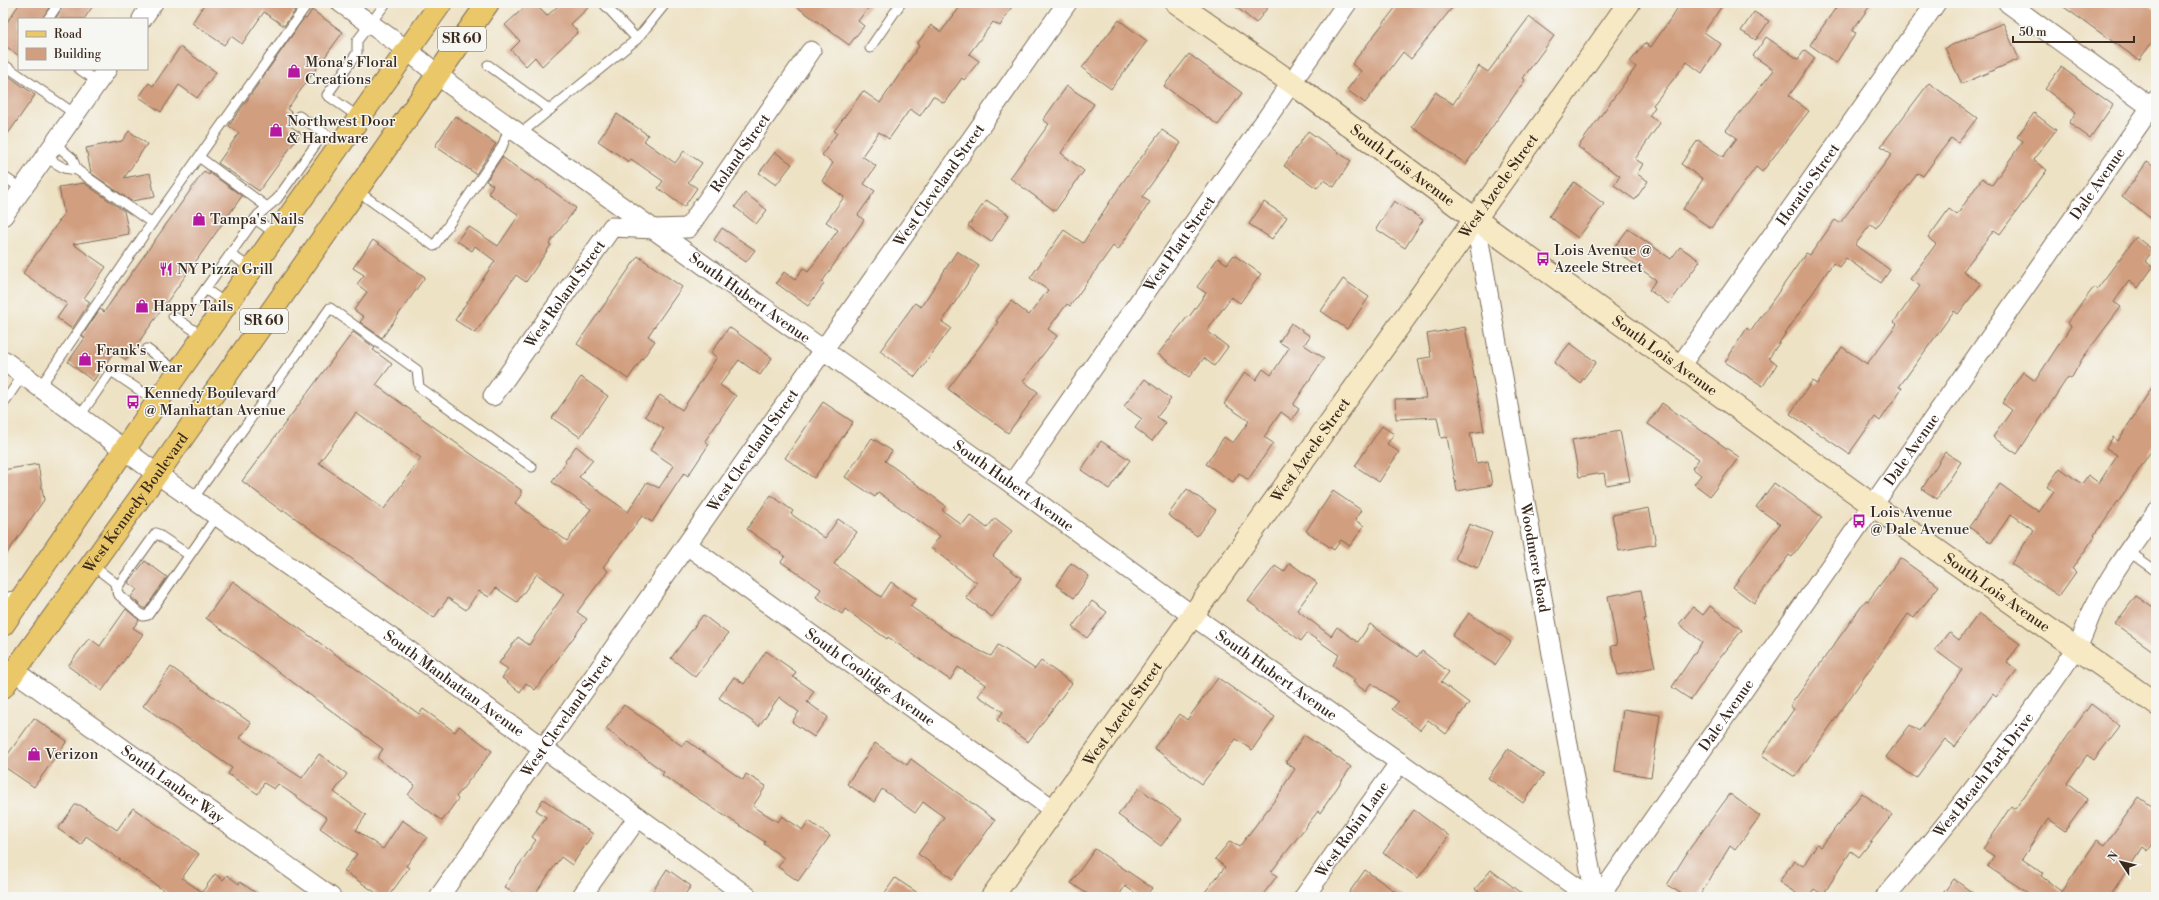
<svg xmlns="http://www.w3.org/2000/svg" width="2159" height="900" font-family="'Libre Bodoni',serif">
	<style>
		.building { fill: #d19e7f; fill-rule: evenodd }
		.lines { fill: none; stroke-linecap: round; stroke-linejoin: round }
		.lane-casing { stroke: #7a6a58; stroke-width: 11 }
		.street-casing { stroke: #7a6a58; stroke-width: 21 }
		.secondary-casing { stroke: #7a6a58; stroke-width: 24 }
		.primary-casing { stroke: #7a6a58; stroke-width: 24 }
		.lane { stroke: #fff; stroke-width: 9 }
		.street { stroke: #fff; stroke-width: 19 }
		.secondary { stroke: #f7e9c3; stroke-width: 22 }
		.primary { stroke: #eac769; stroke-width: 22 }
		.labels { text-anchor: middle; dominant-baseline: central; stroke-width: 3; stroke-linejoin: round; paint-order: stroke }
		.shield { fill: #f6f6f2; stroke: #73675e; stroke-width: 1 }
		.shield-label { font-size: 14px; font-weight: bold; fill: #3b2a1e }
		.poi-label { font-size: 15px; fill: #3b2a1e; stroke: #f6f6f2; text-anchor: start }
		.street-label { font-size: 15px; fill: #3b2a1e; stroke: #f6f6f2 }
	</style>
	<rect width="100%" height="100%" fill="#f6f6f2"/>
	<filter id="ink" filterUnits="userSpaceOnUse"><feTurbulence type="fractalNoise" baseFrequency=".025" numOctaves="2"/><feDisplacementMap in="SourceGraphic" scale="8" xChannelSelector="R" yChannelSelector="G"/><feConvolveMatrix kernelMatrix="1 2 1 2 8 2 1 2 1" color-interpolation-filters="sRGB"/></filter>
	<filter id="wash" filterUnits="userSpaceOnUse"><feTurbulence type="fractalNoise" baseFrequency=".012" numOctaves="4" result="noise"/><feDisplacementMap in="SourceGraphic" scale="16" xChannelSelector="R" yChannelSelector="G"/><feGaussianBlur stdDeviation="0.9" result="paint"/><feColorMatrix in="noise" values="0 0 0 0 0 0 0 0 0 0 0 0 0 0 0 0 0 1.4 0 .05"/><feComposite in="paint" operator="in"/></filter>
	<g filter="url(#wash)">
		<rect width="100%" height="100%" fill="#eee2c5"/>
		<g id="blocks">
			<g class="building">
				<path d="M20 3H52L42 19H19V56L3 44V28Z"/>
				<path d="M65 3H95L84 19H55Z"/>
				<path d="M205 3H283L295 11 284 26 264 12 242 44 231 36 224 45 192 23Z"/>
				<path d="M529 3H534L547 16 561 3H593L571 24 578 32 542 66 535 57 526 66 511 50 520 41 505 25Z"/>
				<path d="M792 3H872L858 21 864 26 849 45Z"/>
				<path d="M963 3H1014L1000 26 993 22 969 54 979 61 964 80 962 78 944 103 933 96 920 116 910 109 889 139 879 132 862 156 876 166 864 184 875 191 858 215 864 220 822 282 824 284 808 306 776 283 784 272 795 280 803 268 808 272 838 230 826 222 844 197 822 181 833 163 822 155 837 133 834 131 863 91 880 103 919 46 917 44 931 25 941 32Z"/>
				<path d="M1231 3H1271L1256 23Z"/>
				<path d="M1399 3H1456L1411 59 1403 52 1365 103 1347 90 1361 71 1352 64Z"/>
				<path d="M1681 3H1724L1704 32 1721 44 1702 73 1687 62 1653 105 1655 107 1649 116 1660 123 1635 159 1643 164 1637 174 1648 181 1635 200 1614 185 1620 176 1578 147 1636 67 1630 62 1645 43 1651 47Z"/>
				<path d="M1839 3H1872L1852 31 1856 33 1836 63 1810 45Z"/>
				<path d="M2058 3H2146L2156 10V37L2139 60Z"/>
				<path d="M312 10 343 32 287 109 294 114 295 120 290 126 301 133 259 191 218 163 239 133 229 126 304 18 306 19Z"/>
				<path d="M1754 12 1769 21 1756 40 1741 31Z"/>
				<path d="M1529 17 1554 36 1523 78 1525 80 1466 164 1412 127 1435 92 1453 104 1479 66 1488 72Z"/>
				<path d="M1119 20 1147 41 1111 89 1082 68Z"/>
				<path d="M2003 23 2019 59 1962 84 1945 48Z"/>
				<path d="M1766 37 1798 59 1805 50 1815 58 1789 96 1809 111 1762 172 1756 167 1711 228 1683 209 1703 179 1681 164 1698 140 1723 157 1737 138 1726 130 1774 70 1753 56Z"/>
				<path d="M180 47 216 72 197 98 179 85 161 112 139 97 149 83 153 86Z"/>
				<path d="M1189 54 1242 93 1218 125 1164 86Z"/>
				<path d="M2061 67 2113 105 2090 138 2069 123 2076 112 2045 89Z"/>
				<path d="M3 72 35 95 3 141Z"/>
				<path d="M1929 83 1977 118 1958 143 1951 138 1923 176 1918 173 1876 228 1871 224 1855 245 1890 270 1881 283 1846 258 1839 267 1833 263 1769 358 1777 364 1763 386 1725 362 1747 328 1751 331 1806 253 1810 255 1835 220 1840 223 1892 154 1881 146Z"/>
				<path d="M1067 86 1094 104 1061 153 1084 171 1055 211 1010 178 1049 124 1043 120Z"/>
				<path d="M2034 113 2056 130 2033 160 2047 170 2000 234 1994 230 1963 271 1981 284 1958 314 1954 311 1899 387 1902 388 1880 421 1875 417 1849 454 1790 414 1812 381 1817 384 1842 347 1867 364 1897 324 1894 322 1920 286 1910 279 1936 244 1928 238 1949 209 1957 215 1982 178 1992 185 2023 141 2017 137Z"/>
				<path d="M617 114 648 135 644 141 675 163 684 151 702 163 688 182 697 188 684 207 658 188 663 181 631 159 629 162 598 141Z"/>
				<path d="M455 116 496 144 476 174 435 146Z"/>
				<path d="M1162 130 1181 143 1142 197 1150 202 1118 250 1113 246 1070 306 1067 304 1048 329 1057 336 1023 381 1038 392 1008 433 948 389 998 322 996 321 1011 301 1029 315 1048 290 1030 278 1064 230 1083 243 1122 183Z"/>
				<path d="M129 131 147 144 124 178 150 173 155 197 131 201 91 173 86 148 122 141Z"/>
				<path d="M1308 131 1351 161 1334 187 1323 180 1317 188 1284 166Z"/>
				<path d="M775 152 792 164 776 185 759 173Z"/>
				<path d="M502 157 536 181 538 180 576 208 549 244 551 245 526 282 516 275 475 333 455 320 495 261 475 246 472 251 457 241 468 226 498 246 519 215 488 193 493 185 486 181Z"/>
				<path d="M2147 162 2156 168V222L2122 197Z"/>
				<path d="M204 171 209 175 210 173 242 196 126 360 114 352 93 381 68 362 85 338 82 336 100 309 104 312Z"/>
				<path d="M1574 182 1604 204 1578 238 1549 216Z"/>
				<path d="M84 183 124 211 129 234 73 244 106 267 84 298 90 302 72 329 57 318 67 304 23 273 64 214 59 187Z"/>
				<path d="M745 193 767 210 756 224 735 207Z"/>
				<path d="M986 200 1009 215 991 242 968 226Z"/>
				<path d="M1394 201 1423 220 1405 248 1376 229Z"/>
				<path d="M1264 202 1287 217 1272 239 1249 224Z"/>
				<path d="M722 228 755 250 746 262 714 240Z"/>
				<path d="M1628 229 1671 259 1680 247 1700 261 1669 304 1649 290 1656 280 1613 249Z"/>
				<path d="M2136 237 2153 250 2145 261 2153 267 2138 288 2129 281 2114 302 2121 307 2082 359 2071 379 2068 377 2017 454 1993 437 2012 410 2002 403 2023 372 2035 381 2071 326 2067 323 2094 287 2097 289Z"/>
				<path d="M373 240 425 277 382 338 360 322 364 317 354 310 367 292 357 284 364 275 353 268Z"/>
				<path d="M957 251 979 266 942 322 951 328 915 377 880 351 915 303 921 307Z"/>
				<path d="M1234 255 1261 274 1240 303 1231 297 1207 331 1228 347 1214 366 1204 358 1189 377 1158 354 1188 316 1189 317 1206 293 1197 287 1218 258 1227 264Z"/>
				<path d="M638 256 682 287 648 336 655 341 628 379 577 344Z"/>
				<path d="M1343 279 1369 297 1347 329 1321 311Z"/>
				<path d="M1291 323 1310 336 1304 345 1324 358 1293 405 1299 409 1292 420 1281 412 1264 437 1273 443 1248 480 1239 473 1233 482 1206 464 1224 437 1233 443 1249 421 1224 404 1245 372 1256 380 1263 369 1271 375 1289 348 1279 342Z"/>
				<path d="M729 327 772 358 760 375 739 360 720 385 736 396 705 441 709 444 688 476 684 473 652 522 642 516 603 567 608 571 577 612 587 619 535 690 526 683 520 692 502 678 508 669 499 663 518 637 529 645 564 594 537 574 517 602 496 588 489 597 479 591 466 610 448 598 434 618 284 510 283 512 242 481 353 332 375 348 373 350 392 364 376 385 521 490V495L515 503 567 541 591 509 552 482 566 462 565 461 576 446 593 460 579 477 628 512 647 482 659 488 674 466 650 450 664 429 645 416 660 395 682 410 717 357 711 353ZM356 413 421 458 384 509 319 463Z"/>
				<path d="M1465 327 1484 431 1470 433 1476 463 1488 461 1492 485 1457 491 1447 437 1441 438 1437 417 1396 419 1395 399 1426 398 1418 359 1431 357 1427 334Z"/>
				<path d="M1570 343 1596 362 1580 383 1554 363Z"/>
				<path d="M581 377 608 396 580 437 552 418Z"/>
				<path d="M1145 379 1171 399 1157 417 1166 423 1152 441 1135 428 1142 419 1124 406Z"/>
				<path d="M2156 381V443L2126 490 2094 535 2095 536 2072 569 2076 572 2059 596 2011 564 2034 530 2011 514 1991 543 1969 527 2000 484 2039 512 2054 491 2047 487 2060 468 2082 484 2088 475 2099 483 2117 455 2106 448 2113 437 2118 441Z"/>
				<path d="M823 402 853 422 814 478 785 458Z"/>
				<path d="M1662 403 1739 457 1710 496 1694 484 1701 475 1692 468 1699 459 1648 424Z"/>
				<path d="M1382 426 1394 434 1387 444 1399 452 1379 482 1355 466Z"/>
				<path d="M1620 431 1630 481 1606 485 1604 473 1579 477 1572 440Z"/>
				<path d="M872 438 892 451 885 461 946 506 942 510 962 525 970 515 987 528 995 518 1012 531 993 556 1021 578 992 617 966 598 977 583 931 548 940 536 878 492 875 497 845 477Z"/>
				<path d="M1101 441 1130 460 1109 489 1081 470Z"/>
				<path d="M1945 452 1961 462 1937 499 1922 489Z"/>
				<path d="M38 464 44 500 3 559V470Z"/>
				<path d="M1774 483 1822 517 1792 557 1789 555 1754 603 1733 587 1780 524 1756 507Z"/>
				<path d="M1187 489 1216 510 1197 536 1168 515Z"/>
				<path d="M1333 491 1361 510 1355 520 1364 526 1350 546 1341 540 1334 550 1306 531Z"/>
				<path d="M771 495 793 511 791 514 825 538 838 519 857 532 834 564 881 597 891 582 916 599 910 606 949 633 980 651 991 656 998 645 1035 669 1041 661 1072 683 1028 742 997 720 1003 712 978 696 986 685 958 667 950 680 888 637 887 639 845 609 842 614 816 597 821 589 781 562 785 556 747 529Z"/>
				<path d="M1649 508 1656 544 1619 551 1612 515Z"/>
				<path d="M1469 524 1492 533 1478 568 1455 559Z"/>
				<path d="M1900 558 1939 586 1914 618 1908 614 1795 777 1762 755 1794 709 1790 706 1866 600 1868 601Z"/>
				<path d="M145 561 167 577 145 609 131 597 137 589 128 583Z"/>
				<path d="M1071 563 1089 576 1074 598 1056 585Z"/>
				<path d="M1290 563 1317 583 1297 610 1331 636 1337 627 1358 642 1370 624 1417 657 1422 651 1449 672 1441 682 1469 703 1446 734 1428 720 1420 730 1392 709 1398 702 1371 683 1365 691 1353 682 1355 680 1333 665 1339 655 1307 633 1301 641 1248 601 1275 566 1284 572Z"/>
				<path d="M233 581 419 714 423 709 455 732 459 726 492 751 456 797 458 799 442 821 408 795 415 785 377 758 383 749 206 618Z"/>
				<path d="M1641 590 1646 619H1644L1655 667 1618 675 1611 646 1617 645 1608 596Z"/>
				<path d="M2136 596 2156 610V653L2115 624Z"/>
				<path d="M1092 601 1107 612 1087 638 1072 627Z"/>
				<path d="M1710 606 1742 630 1713 667 1691 700 1672 687 1702 642 1679 624 1693 607 1703 615Z"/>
				<path d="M126 609 139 620 133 628 143 634 102 691 68 666 89 638 100 646Z"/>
				<path d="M1469 613 1511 642 1495 665 1452 636Z"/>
				<path d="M1979 613 2020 644 2007 662 2017 670 1996 697 1993 694 1955 747 1945 739 1916 778 1886 757 1910 725 1919 731 1962 670 1935 650 1949 632 1959 640Z"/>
				<path d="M703 615 728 634 695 677 671 658Z"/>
				<path d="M766 651 796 672 793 677 814 691 807 702 828 717 814 737 792 722 799 712 779 697 759 726 719 698 734 677 744 684Z"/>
				<path d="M171 667 251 723 240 738 302 778 319 754 347 774 334 792 366 815 356 830 383 849 402 820 427 837 406 866 409 868 388 897H382L344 871 357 854 320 828 327 818 278 784 274 789 264 783 258 794 228 774 232 768 143 706Z"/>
				<path d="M1218 678 1275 717 1252 750 1236 739 1202 784 1154 748 1180 714 1187 720Z"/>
				<path d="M2091 704 2120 726 2094 760 2087 755 2067 783 2088 799 2065 831 2048 819 2022 859 2043 873 2041 876 2062 892 2097 840 2105 845 2139 797 2156 809V839L2148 851 2143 847 2109 897H2034L1987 866 1994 856 1983 849 2011 806 2015 809Z"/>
				<path d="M624 705 682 746 686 740 743 780 746 774 766 786 753 806 778 822 782 816 803 830 809 821 830 836 798 881 778 867 784 858 764 844 765 842 662 775 664 772 606 729Z"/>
				<path d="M1623 709 1660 715 1651 777 1615 771Z"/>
				<path d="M34 718 67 741 34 787 3 766V761Z"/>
				<path d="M1304 735 1351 767 1320 813 1318 811 1271 872 1277 876 1261 897H1201L1225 867 1215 859 1230 841 1239 847 1284 788 1283 787 1295 769 1286 762Z"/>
				<path d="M875 743 907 765 911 759 995 820 953 879 918 854 944 817 923 802 915 813 882 789 874 802 847 784Z"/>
				<path d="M1508 749 1544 774 1523 803 1488 778Z"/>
				<path d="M1139 788 1182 819 1161 846 1118 815Z"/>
				<path d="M1862 793 1892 815 1859 857 1851 851 1823 895 1814 889 1808 897H1802L1779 882 1794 860 1803 866 1817 844 1821 847Z"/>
				<path d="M1730 794 1760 816 1735 850 1730 846 1699 897H1687L1667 885 1690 848Z"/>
				<path d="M543 799 593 834 572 865 561 857 533 897H519L504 887 536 840 532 837 546 817 536 810Z"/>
				<path d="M75 805H80L117 830 133 808 199 854 182 878 202 892 215 874 223 880 227 875 239 884 240 882 262 897H173L86 836 81 845 58 829Z"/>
				<path d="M1414 810 1449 836 1418 878 1383 853Z"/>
				<path d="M1095 849 1152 888 1145 897H1141L1125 886 1118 897H1092L1071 883Z"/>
				<path d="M667 869 691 886 683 897H649Z"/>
				<path d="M1365 870 1403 897H1346Z"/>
				<path d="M1491 870 1526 897H1485L1475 889Z"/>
				<path d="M895 878 924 897H882Z"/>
				<path d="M1954 879 1978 897H1940Z"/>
			</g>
		</g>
	</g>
	<g filter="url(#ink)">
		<use href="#blocks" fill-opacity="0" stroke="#7a6a58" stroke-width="1"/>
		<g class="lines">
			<g class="lane-casing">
				<g id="lane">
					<path d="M603 3 637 39 666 3"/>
					<path d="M48 19 59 3"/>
					<path d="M870 48 901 3"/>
					<path d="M3 64 75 114"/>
					<path d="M488 65 550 110"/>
					<path d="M79 69 98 82"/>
					<path d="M299 116 341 144"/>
					<path d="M360 118 327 95 357 53V41L386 3"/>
					<path d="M520 134 637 39"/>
					<path d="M54 143 72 158 77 170"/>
					<path d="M45 157 64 168 77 170 152 223"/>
					<path d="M199 157 267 207"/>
					<path d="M3 176 22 189"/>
					<path d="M356 190 434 246 502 147 510 126"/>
					<path d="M255 219 276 234"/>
					<path d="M230 254 252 269"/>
					<path d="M205 289 227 304"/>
					<path d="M196 302 258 215 277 199 324 133"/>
					<path d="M173 316 204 337"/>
					<path d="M147 349 178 372"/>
					<path d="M40 387 152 223 308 3"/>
					<path d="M3 404 23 375"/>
					<path d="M80 416 111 371 157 402"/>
					<path d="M193 499 330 308 417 370 419 387 532 467"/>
					<path d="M2128 551 2156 571"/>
					<path d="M92 565 114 582 119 595 143 616 148 615 217 516"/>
					<path d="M116 589 156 533 189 555"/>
					<path d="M3 598 20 595"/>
				</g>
			</g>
			<g class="street-casing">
				<g id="street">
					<path id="s1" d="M341 3 407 50 452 86 1012 484 1193 616 1590 897"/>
					<path d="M2008 3 2156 111"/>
					<path d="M142 19 153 3"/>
					<path d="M3 216 107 69"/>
					<path id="s2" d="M1475 219 1595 897"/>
					<path id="s3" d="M3 360 157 474 393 639 748 897"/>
					<path id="s4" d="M1680 366 1936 3"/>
					<path id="s5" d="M493 396 612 227 655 229 688 228 811 51"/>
					<path id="s6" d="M1012 484 1347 3"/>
					<path id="s7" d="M687 545 1054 810"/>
					<path id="s8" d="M14 671 331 897"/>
					<path id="s9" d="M439 897 1067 3"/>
					<path d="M581 897 638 817"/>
					<path id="s10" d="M1304 897 1400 762"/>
					<path id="s11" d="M1599 897 2156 100"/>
					<path id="s12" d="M1885 897C1953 818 2017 736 2075 650 2084 637 2087 620 2095 606 2111 573 2135 542 2156 512"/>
				</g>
			</g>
			<g class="secondary-casing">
				<g id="secondary">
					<path id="s13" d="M1177 3 1292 83 1475 219 1874 506 2156 704"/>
					<path id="s14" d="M992 897 1629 3"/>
				</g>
			</g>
			<g class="primary-casing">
				<g id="primary">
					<path d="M3 625 157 402 441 3"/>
					<path id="s15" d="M3 687 157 474 488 3"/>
				</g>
			</g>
			<use href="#lane" class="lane"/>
			<use href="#street" class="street"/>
			<use href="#secondary" class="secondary"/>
			<use href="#primary" class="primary"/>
		</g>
	</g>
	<defs>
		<g id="shop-bare" transform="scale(1.08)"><path d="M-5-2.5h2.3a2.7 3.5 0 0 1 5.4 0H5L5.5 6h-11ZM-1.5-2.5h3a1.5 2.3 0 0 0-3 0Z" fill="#b5179e" stroke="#f6f6f2" stroke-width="2.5" paint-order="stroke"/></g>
		<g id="bus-bare" transform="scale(1.08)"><path d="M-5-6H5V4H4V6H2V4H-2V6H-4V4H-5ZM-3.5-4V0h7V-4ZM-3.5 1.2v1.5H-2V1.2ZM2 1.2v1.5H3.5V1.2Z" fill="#b5179e" stroke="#f6f6f2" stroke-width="2.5" paint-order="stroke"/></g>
		<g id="restaurant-bare" transform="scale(1.08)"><path d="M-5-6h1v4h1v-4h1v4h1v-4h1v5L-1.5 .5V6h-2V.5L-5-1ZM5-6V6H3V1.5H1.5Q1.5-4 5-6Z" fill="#b5179e" stroke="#f6f6f2" stroke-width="2.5" paint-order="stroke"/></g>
	</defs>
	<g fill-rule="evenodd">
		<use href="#shop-bare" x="294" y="71"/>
		<use href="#shop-bare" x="276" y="130"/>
		<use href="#shop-bare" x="199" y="219"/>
		<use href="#bus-bare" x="1543" y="259"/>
		<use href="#restaurant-bare" x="166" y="269"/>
		<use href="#shop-bare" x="142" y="306"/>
		<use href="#shop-bare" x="85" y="359"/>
		<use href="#bus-bare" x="133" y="402"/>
		<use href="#bus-bare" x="1859" y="521"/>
		<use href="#shop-bare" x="34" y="754"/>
	</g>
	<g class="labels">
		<g class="shield">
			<rect x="438" y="27" width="48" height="24" rx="3"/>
			<rect x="240" y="309" width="48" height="24" rx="3"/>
		</g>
		<g class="shield-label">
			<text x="462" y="39">SR 60</text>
			<text x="264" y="321">SR 60</text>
		</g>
		<g class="poi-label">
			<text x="305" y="62">Mona's Floral<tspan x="305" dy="17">Creations</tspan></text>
			<text x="287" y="121">Northwest Door<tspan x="287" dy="17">&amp; Hardware</tspan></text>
			<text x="210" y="219">Tampa's Nails</text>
			<text x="1554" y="250">Lois Avenue @<tspan x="1554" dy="17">Azeele Street</tspan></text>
			<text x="177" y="269">NY Pizza Grill</text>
			<text x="153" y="306">Happy Tails</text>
			<text x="96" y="350">Frank's<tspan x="96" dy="17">Formal Wear</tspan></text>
			<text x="144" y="393">Kennedy Boulevard<tspan x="144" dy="17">@ Manhattan Avenue</tspan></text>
			<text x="1870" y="512">Lois Avenue<tspan x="1870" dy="17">@ Dale Avenue</tspan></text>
			<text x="45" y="754">Verizon</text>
		</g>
		<g class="street-label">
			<text stroke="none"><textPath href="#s5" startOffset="374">Roland Street</textPath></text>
			<text stroke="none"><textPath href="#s13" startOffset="278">South Lois Avenue</textPath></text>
			<text stroke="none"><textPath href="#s11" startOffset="870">Dale Avenue</textPath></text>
			<text stroke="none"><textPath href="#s9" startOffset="870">West Cleveland Street</textPath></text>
			<text stroke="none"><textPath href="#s4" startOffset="222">Horatio Street</textPath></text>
			<text stroke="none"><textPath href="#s14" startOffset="873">West Azeele Street</textPath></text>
			<text stroke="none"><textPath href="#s6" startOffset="293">West Platt Street</textPath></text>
			<text stroke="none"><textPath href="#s5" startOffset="125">West Roland Street</textPath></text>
			<text stroke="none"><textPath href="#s1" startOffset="504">South Hubert Avenue</textPath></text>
			<text stroke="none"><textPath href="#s13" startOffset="602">South Lois Avenue</textPath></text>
			<text stroke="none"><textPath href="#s9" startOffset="546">West Cleveland Street</textPath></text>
			<text stroke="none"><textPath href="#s14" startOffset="549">West Azeele Street</textPath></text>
			<text stroke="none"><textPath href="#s11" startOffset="546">Dale Avenue</textPath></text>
			<text stroke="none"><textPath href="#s1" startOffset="828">South Hubert Avenue</textPath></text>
			<text stroke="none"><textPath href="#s15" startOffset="227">West Kennedy Boulevard</textPath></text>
			<text stroke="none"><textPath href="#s2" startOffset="344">Woodmere Road</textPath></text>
			<text stroke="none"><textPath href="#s13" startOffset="1010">South Lois Avenue</textPath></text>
			<text stroke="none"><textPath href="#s1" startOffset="1152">South Hubert Avenue</textPath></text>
			<text stroke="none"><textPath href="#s7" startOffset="226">South Coolidge Avenue</textPath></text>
			<text stroke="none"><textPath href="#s3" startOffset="555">South Manhattan Avenue</textPath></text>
			<text stroke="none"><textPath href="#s14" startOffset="225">West Azeele Street</textPath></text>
			<text stroke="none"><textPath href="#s9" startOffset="222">West Cleveland Street</textPath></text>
			<text stroke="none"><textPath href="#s11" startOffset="222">Dale Avenue</textPath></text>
			<text stroke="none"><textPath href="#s12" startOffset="157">West Beach Park Drive</textPath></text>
			<text stroke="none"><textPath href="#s8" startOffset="195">South Lauber Way</textPath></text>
			<text stroke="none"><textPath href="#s10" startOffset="83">West Robin Lane</textPath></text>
		</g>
	</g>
	<rect width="2159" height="900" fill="none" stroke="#f6f6f2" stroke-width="16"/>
	<rect x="18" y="18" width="130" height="52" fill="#f6f6f2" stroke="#aba49d"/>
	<rect x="26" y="31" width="20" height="6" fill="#eac769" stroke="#aba49d"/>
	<text x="54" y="38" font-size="12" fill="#3b2a1e">Road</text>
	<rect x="26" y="48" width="20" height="12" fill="#d19e7f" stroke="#aba49d"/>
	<text x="54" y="58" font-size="12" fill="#3b2a1e">Building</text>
	<g transform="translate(2121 862) rotate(305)" stroke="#f6f6f2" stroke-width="3" paint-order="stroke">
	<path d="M0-3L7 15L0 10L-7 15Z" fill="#3b2a1e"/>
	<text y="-6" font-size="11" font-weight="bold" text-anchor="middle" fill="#3b2a1e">N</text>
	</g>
	<path d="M2013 36v6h121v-6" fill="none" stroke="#3b2a1e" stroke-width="2"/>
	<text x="2019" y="36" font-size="12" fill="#3b2a1e" stroke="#f6f6f2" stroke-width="3" paint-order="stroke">50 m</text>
</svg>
